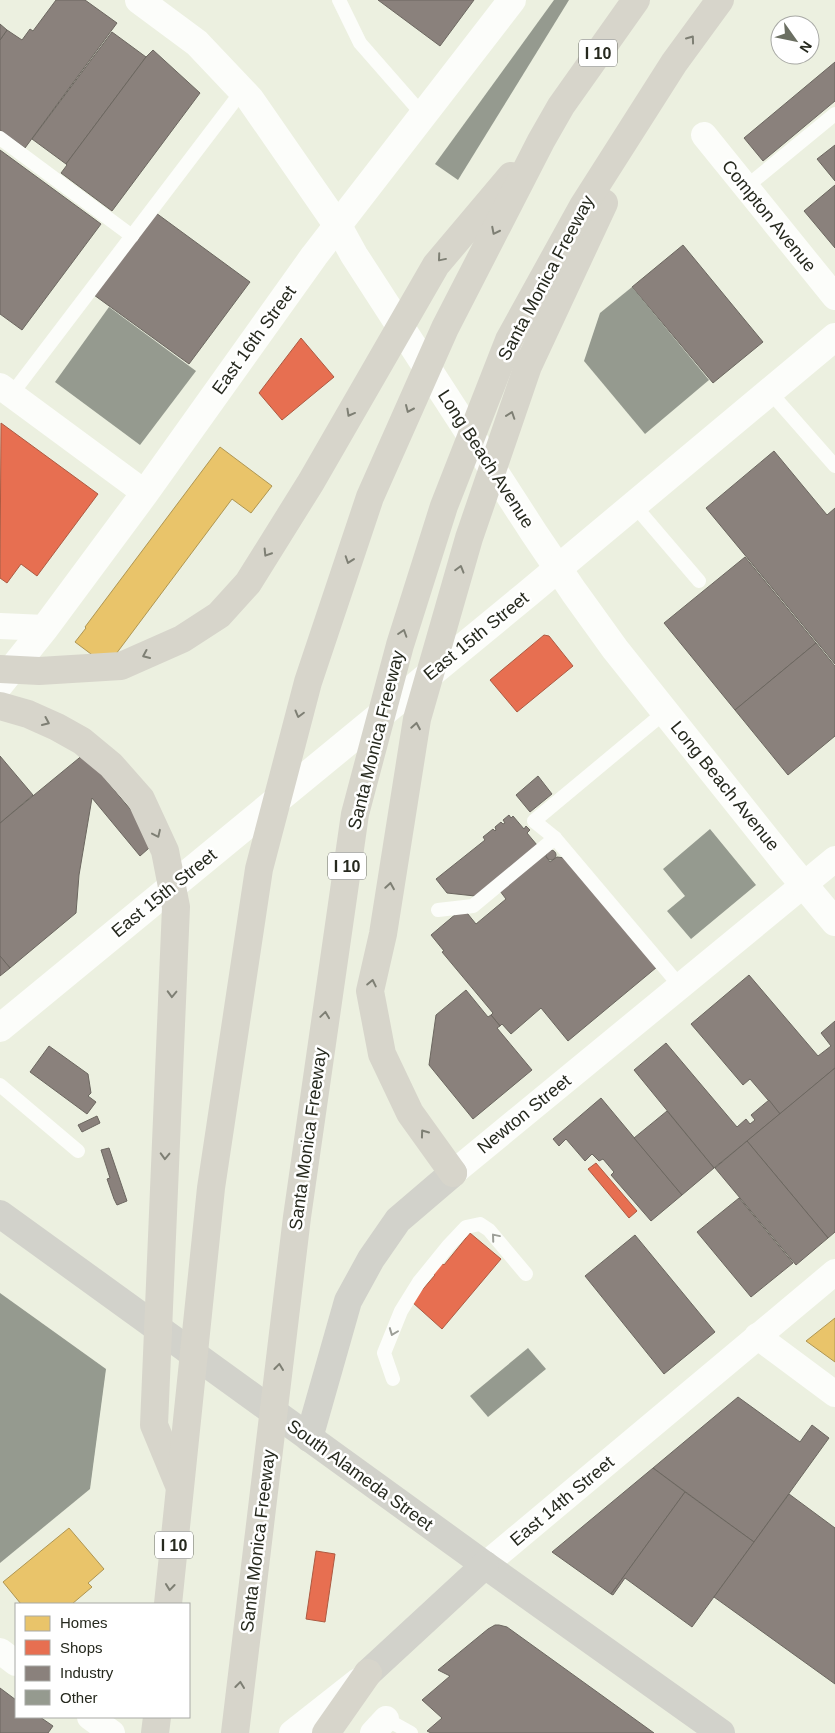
<svg xmlns="http://www.w3.org/2000/svg" width="835" height="1733" font-family="Arial,sans-serif">
	<style>
		.homes { fill: #e9c46a; stroke: #ae9653 }
		.shops { fill: #e76f51; stroke: #ad5a42 }
		.industry { fill: #8a817c; stroke: #6c6760 }
		.building { fill: #959a8f }
		.lines { fill: none; stroke-linecap: round; stroke-linejoin: round }
		.lane { stroke: #fcfdfa; stroke-width: 14 }
		.street { stroke: #fcfdfa; stroke-width: 26 }
		.secondary { stroke: #fcfdfa; stroke-width: 28 }
		.primary { stroke: #d2d2cb; stroke-width: 28 }
		.highway { stroke: #d7d5cb; stroke-width: 28 }
		.oneway { stroke: #7e7f74 }
		.oneway2 { stroke: #9c9e97 }
		.labels { text-anchor: middle; dominant-baseline: central; stroke-width: 5; stroke-linejoin: round; paint-order: stroke }
		.shield { fill: #fff; stroke: #676962; stroke-width: 1 }
		.shield-label { font-size: 16px; font-weight: bold; fill: #26291e }
		.street-label { font-size: 18px; fill: #26291e; stroke: #fff }
	</style>
	<rect width="100%" height="100%" fill="#ecf0e0"/>
	<g class="homes">
		<path d="M220 447 272 486 251 513 232 499 107 666 75 642 86 628 85 627Z"/>
		<path d="M835 1318V1362L806 1341Z"/>
		<path d="M69 1528 104 1569 88 1583 92 1587 72 1604H21L3 1582Z"/>
	</g>
	<g class="shops">
		<path d="M301 338 334 377 282 420 259 393Z"/>
		<path d="M1 423 98 494 37 576 21 564 7 583 0 578Z"/>
		<path d="M544 635 549 636 573 666 517 712 490 680Z"/>
		<path d="M596 1163 637 1211 629 1218 588 1169Z"/>
		<path d="M470 1233 501 1259 442 1329 412 1302 435 1275 430 1272 439 1261 444 1265Z"/>
		<path d="M316 1551 335 1554 325 1622 306 1619Z"/>
	</g>
	<g class="industry">
		<path d="M56 0H85L117 23 25 148 0 130V40L7 30 22 40 30 29 33 31Z"/>
		<path d="M378 0H474L440 46Z"/>
		<path d="M0 24 7 30 0 40Z"/>
		<path d="M112 32 146 57 66 164 32 139Z"/>
		<path d="M153 50 200 93 112 211 61 173 67 165 66 164 146 57Z"/>
		<path d="M835 62V101L763 161 744 138Z"/>
		<path d="M835 145V181L817 159Z"/>
		<path d="M0 150 101 224 22 330 0 314Z"/>
		<path d="M835 185V248L804 211Z"/>
		<path d="M156 213 250 282 189 364 94 295Z"/>
		<path d="M683 245 763 342 713 383 632 287Z"/>
		<path d="M774 451 827 515 835 508V664L706 508Z"/>
		<path d="M745 557 816 643 735 710 664 623Z"/>
		<path d="M816 643 835 666V736L788 775 735 710Z"/>
		<path d="M84 754 157 841 140 856 92 798 79 875 76 913 10 968 0 956V823Z"/>
		<path d="M0 756 33 795 0 823Z"/>
		<path d="M538 776 552 794 530 812 516 795Z"/>
		<path d="M509 815 511 818 513 816 524 829 526 826 530 830 527 833 537 845 475 896 447 893 436 879 485 840 483 837 493 829 495 831 496 830 495 827 501 822 503 824 505 823 503 820Z"/>
		<circle cx="551" cy="855" r="5"/>
		<path d="M544 854 550 862 557 857 565 858 657 967 568 1041 541 1008 511 1034 502 1024 500 1026 491 1015 493 1013 442 952 444 951 431 935 463 908 476 924 506 899 500 891Z"/>
		<path d="M0 956 10 968 0 976Z"/>
		<path d="M749 975 818 1056 831 1046 821 1033 835 1021V1068L780 1114 750 1079 743 1085 691 1024Z"/>
		<path d="M466 990 488 1017 491 1015 500 1026 497 1028 532 1070 473 1119 429 1065 436 1015Z"/>
		<path d="M666 1043 737 1127 746 1119 750 1124 755 1120 751 1115 769 1100 780 1114 714 1168 634 1070Z"/>
		<path d="M49 1046 88 1074 91 1093 88 1096 96 1102 87 1114 30 1072Z"/>
		<path d="M835 1068V1232L828 1238 747 1141Z"/>
		<path d="M601 1098 682 1195 651 1221 611 1175 614 1172 603 1159 599 1161 592 1154 585 1161 566 1139 559 1146 553 1139Z"/>
		<path d="M667 1111 714 1168 682 1195 634 1138Z"/>
		<path d="M97 1116 100 1123 82 1132 78 1125Z"/>
		<path d="M747 1141 828 1238 796 1265 715 1168Z"/>
		<path d="M109 1148 127 1201 117 1205 114 1199 107 1179 110 1178 101 1150Z"/>
		<path d="M739 1198 793 1263 751 1297 697 1232Z"/>
		<path d="M635 1235 715 1332 664 1374 585 1276Z"/>
		<path d="M738 1397 800 1442 812 1425 829 1438 754 1542 653 1468Z"/>
		<path d="M653 1468 685 1492 611 1594 552 1552Z"/>
		<path d="M685 1492 754 1542 692 1627 625 1578 613 1595 611 1594Z"/>
		<path d="M789 1494 835 1528V1684L714 1597Z"/>
		<path d="M495 1625H499L507 1627 654 1733H431L427 1731 442 1718 422 1700 450 1676 438 1670 488 1629Z"/>
		<path d="M0 1688 16 1700V1717H40L53 1726 48 1733H0Z"/>
	</g>
	<g class="building">
		<path d="M554 0H569L458 180 435 164Z"/>
		<path d="M632 287 709 380 645 434 584 361 600 313Z"/>
		<path d="M109 307 196 371 140 445 55 382Z"/>
		<path d="M710 829 756 885 691 939 667 911 685 896 663 869Z"/>
		<path d="M0 1293 106 1369 90 1489 0 1563Z"/>
		<path d="M528 1348 546 1369 488 1417 470 1396Z"/>
	</g>
	<g class="lines">
		<g class="lane">
			<path d="M339 0 360 43 423 115"/>
			<path d="M0 138 132 236"/>
			<path d="M746 187 835 114"/>
			<path d="M770 392 835 466"/>
			<path d="M11 395 242 91"/>
			<path d="M634 505 699 581"/>
			<path d="M665 712 534 821 555 838 680 986"/>
			<path d="M438 910 473 906 555 838"/>
			<path d="M0 1085 78 1151"/>
			<path d="M393 1379 384 1353 401 1311 419 1282 449 1245 466 1227 480 1224 489 1230 526 1274"/>
			<path d="M386 1719 411 1733"/>
		</g>
		<g class="street">
			<path d="M704 135 835 297"/>
			<path d="M0 386 145 493"/>
			<path d="M0 626 45 628"/>
			<path d="M453 1173 835 859"/>
			<path d="M757 1336 835 1394"/>
			<path d="M485 1565 835 1272"/>
			<path d="M0 1651 16 1663"/>
			<path d="M90 1717 112 1733"/>
			<path d="M292 1733 358 1681"/>
			<path d="M373 1733 386 1719"/>
		</g>
		<g class="secondary">
			<path d="M139 0 197 43 250 99 338 226 354 255 534 533 574 592 615 649 788 866 835 922"/>
			<path d="M0 684 45 628 145 493 314 256 512 0"/>
			<path d="M0 1028 525 596 835 337"/>
		</g>
		<g class="primary">
			<path d="M0 1214 485 1565 721 1733"/>
			<path d="M309 1438 348 1301 371 1259 398 1220 453 1173"/>
			<path d="M368 1673 485 1565"/>
		</g>
		<g class="highway">
			<path d="M0 669 39 671 121 666 182 639 219 615 248 583 311 482 436 265 511 176"/>
			<path d="M0 706 28 714 57 727 82 741 111 765 141 799 165 851 176 907 154 1425 178 1483"/>
			<path d="M453 1173 410 1113 382 1054 370 991 383 934 417 719 469 538 528 366 604 203"/>
			<path d="M168 1604 211 1188 259 869 308 682 370 497 445 328 541 141 561 106 636 0"/>
			<path d="M155 1733 157 1717"/>
			<path d="M235 1733 297 1217 355 814 400 645 444 506 509 340 583 206 674 63 720 0"/>
			<path d="M326 1733 368 1673"/>
		</g>
	</g>
	<defs><path id="oneway-chevron" d="M-2-3.5L2.5 0L-2 3.5" fill="none" stroke-width="1.6" stroke-linecap="round" stroke-linejoin="round" transform="scale(1.25)"/></defs>
	<g class="oneway">
		<use href="#oneway-chevron" transform="translate(691 39) rotate(-54)"/>
		<use href="#oneway-chevron" transform="translate(495 231) rotate(117)"/>
		<use href="#oneway-chevron" transform="translate(441 258) rotate(130)"/>
		<use href="#oneway-chevron" transform="translate(409 409) rotate(114)"/>
		<use href="#oneway-chevron" transform="translate(350 413) rotate(119)"/>
		<use href="#oneway-chevron" transform="translate(511 415) rotate(-71)"/>
		<use href="#oneway-chevron" transform="translate(267 553) rotate(122)"/>
		<use href="#oneway-chevron" transform="translate(349 560) rotate(109)"/>
		<use href="#oneway-chevron" transform="translate(460 569) rotate(-74)"/>
		<use href="#oneway-chevron" transform="translate(403 633) rotate(-72)"/>
		<use href="#oneway-chevron" transform="translate(146 655) rotate(156)"/>
		<use href="#oneway-chevron" transform="translate(299 714) rotate(105)"/>
		<use href="#oneway-chevron" transform="translate(46 722) rotate(24)"/>
		<use href="#oneway-chevron" transform="translate(416 726) rotate(-80)"/>
		<use href="#oneway-chevron" transform="translate(157 834) rotate(65)"/>
		<use href="#oneway-chevron" transform="translate(390 886) rotate(-81)"/>
		<use href="#oneway-chevron" transform="translate(372 983) rotate(-78)"/>
		<use href="#oneway-chevron" transform="translate(172 994) rotate(92)"/>
		<use href="#oneway-chevron" transform="translate(325 1015) rotate(-82)"/>
		<use href="#oneway-chevron" transform="translate(424 1133) rotate(-126)"/>
		<use href="#oneway-chevron" transform="translate(165 1156) rotate(92)"/>
		<use href="#oneway-chevron" transform="translate(279 1367) rotate(-83)"/>
		<use href="#oneway-chevron" transform="translate(170 1587) rotate(96)"/>
		<use href="#oneway-chevron" transform="translate(240 1685) rotate(-83)"/>
	</g>
	<g class="oneway2">
		<use href="#oneway-chevron" transform="translate(495 1237) rotate(-130)"/>
		<use href="#oneway-chevron" transform="translate(393 1332) rotate(111)"/>
	</g>
	<g class="labels">
		<g class="shield">
			<rect x="579" y="39.5" width="38" height="27" rx="4"/>
			<rect x="328" y="852.5" width="38" height="27" rx="4"/>
			<rect x="155" y="1531.5" width="38" height="27" rx="4"/>
		</g>
		<g class="shield-label">
			<text x="598" y="53">I 10</text>
			<text x="347" y="866">I 10</text>
			<text x="174" y="1545">I 10</text>
		</g>
		<g class="street-label">
			<text transform="translate(769 216) rotate(51)">Compton Avenue</text>
			<text transform="translate(546 278) rotate(-62)">Santa Monica Freeway</text>
			<text transform="translate(254 340) rotate(-54)">East 16th Street</text>
			<text transform="translate(486 459) rotate(57)">Long Beach Avenue</text>
			<text transform="translate(476 636) rotate(-39)">East 15th Street</text>
			<text transform="translate(376 740) rotate(-76)">Santa Monica Freeway</text>
			<text transform="translate(725 786) rotate(51)">Long Beach Avenue</text>
			<text transform="translate(164 893) rotate(-39)">East 15th Street</text>
			<text transform="translate(524 1114) rotate(-39)">Newton Street</text>
			<text transform="translate(308 1139) rotate(-82)">Santa Monica Freeway</text>
			<text transform="translate(360 1475) rotate(36)">South Alameda Street</text>
			<text transform="translate(562 1501) rotate(-40)">East 14th Street</text>
			<text transform="translate(258 1541) rotate(-83)">Santa Monica Freeway</text>
		</g>
	</g>
	<rect x="15" y="1603" width="175" height="115" fill="#ffffff" stroke="#a8a9a5"/>
	<rect x="25" y="1616" width="25" height="15" fill="#e9c46a" stroke="#a8a9a5"/>
	<text x="60" y="1628" font-size="15" fill="#26291e">Homes</text>
	<rect x="25" y="1640" width="25" height="15" fill="#e76f51" stroke="#a8a9a5"/>
	<text x="60" y="1653" font-size="15" fill="#26291e">Shops</text>
	<rect x="25" y="1666" width="25" height="15" fill="#8a817c" stroke="#a8a9a5"/>
	<text x="60" y="1678" font-size="15" fill="#26291e">Industry</text>
	<rect x="25" y="1690" width="25" height="15" fill="#959a8f" stroke="#a8a9a5"/>
	<text x="60" y="1703" font-size="15" fill="#26291e">Other</text>
	<g transform="translate(795 40) rotate(123)"><circle r="24" fill="#ffffff" stroke="#a8a9a5"/>
	<path d="M0-4L9 19L0 12L-9 19Z" fill="#6b6f62"/>
	<text y="-8" font-size="14" font-weight="bold" text-anchor="middle" fill="#26291e">N</text>
	</g>
</svg>
